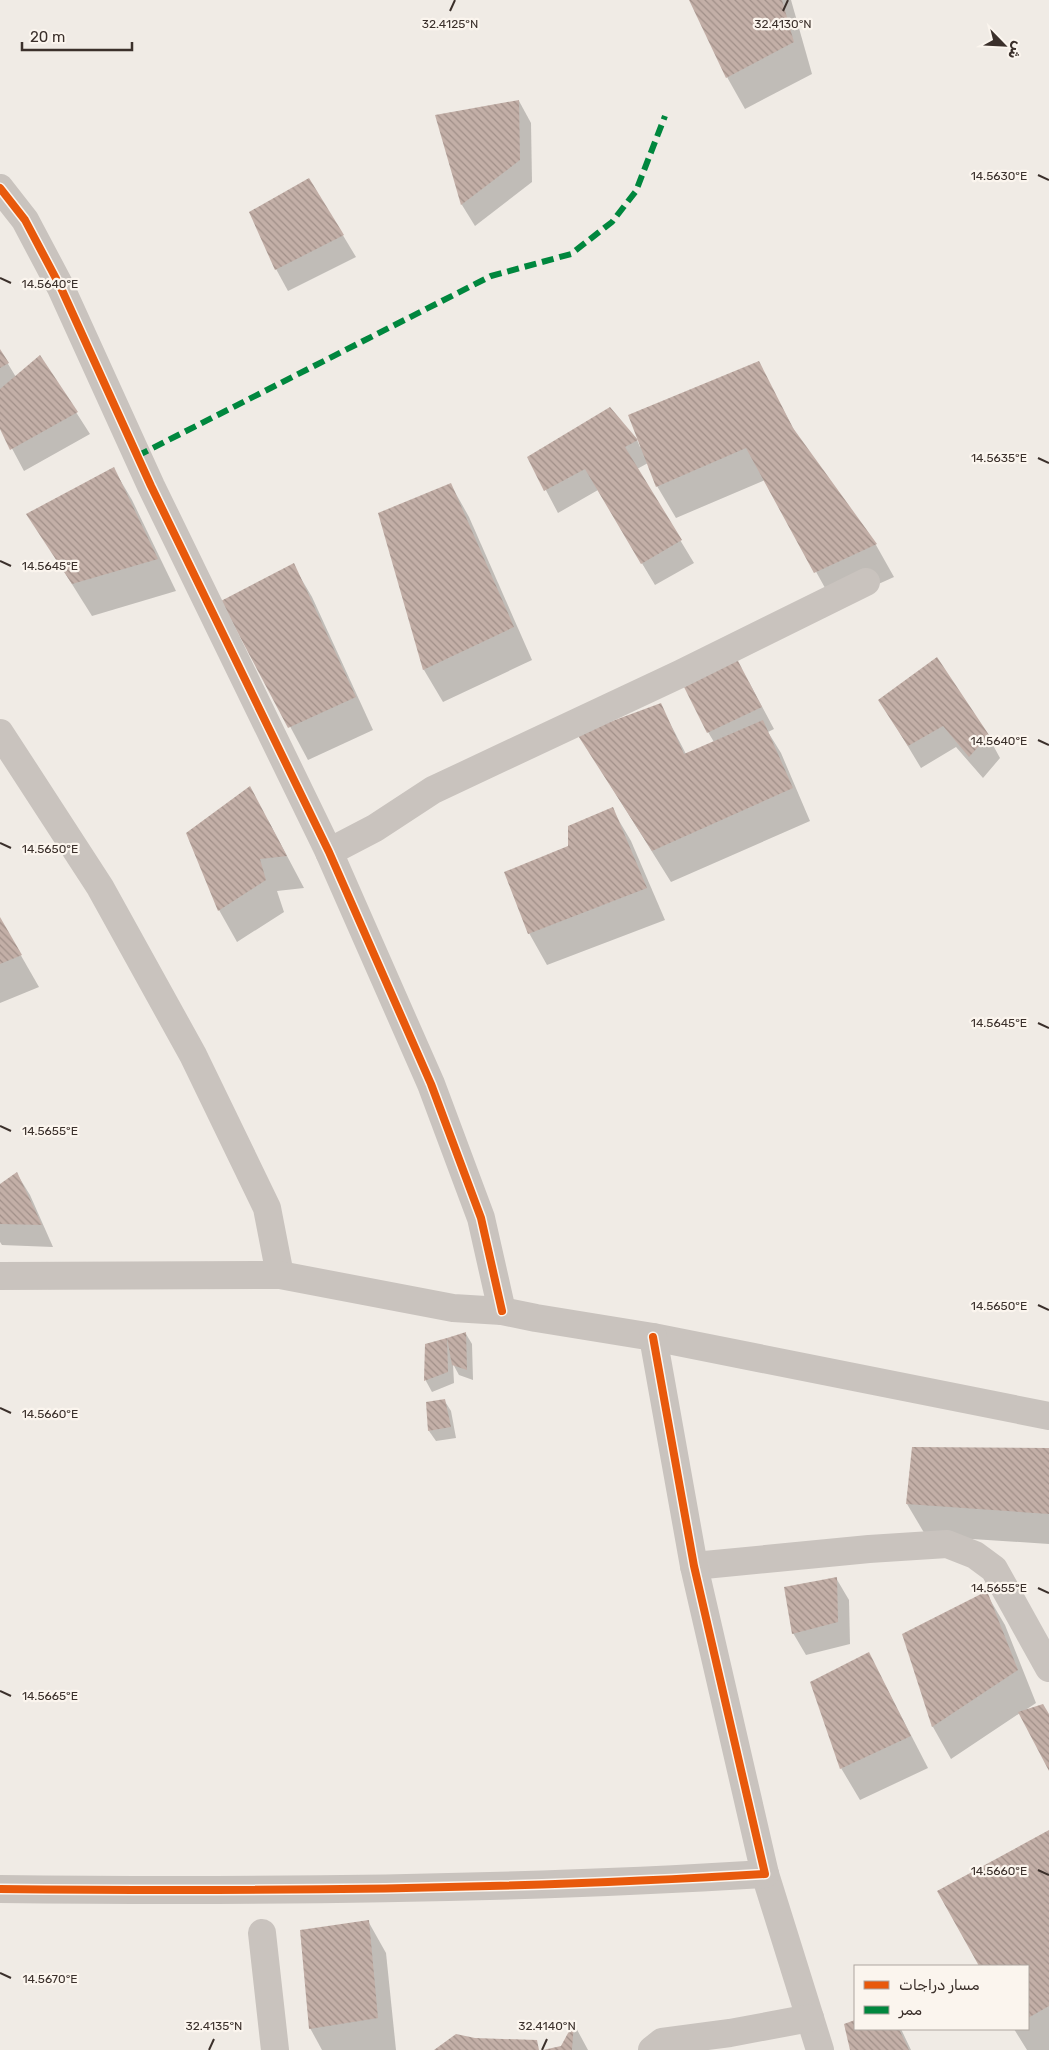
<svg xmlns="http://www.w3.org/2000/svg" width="1049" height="2050" font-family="Rubik,Vazirmatn,sans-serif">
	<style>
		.shadow { fill: #0003 }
		.building { fill: url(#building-back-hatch) }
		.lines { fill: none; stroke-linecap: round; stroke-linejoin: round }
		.minor { stroke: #c9c3be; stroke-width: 28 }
		.quiet { stroke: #00873e; stroke-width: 6; stroke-dasharray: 12 6; stroke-linecap: butt }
		.cycleway-casing { stroke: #fbf5ee; stroke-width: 11 }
		.cycleway { stroke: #e8590c; stroke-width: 8 }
		.ticks { fill: none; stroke: #3b302b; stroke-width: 2 }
		.ticks-label { font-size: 12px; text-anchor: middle; fill: #3b302b; stroke: #fbf5ee; stroke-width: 4.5; stroke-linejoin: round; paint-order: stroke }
	</style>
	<defs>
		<pattern id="building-back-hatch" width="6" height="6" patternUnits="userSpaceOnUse" patternTransform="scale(1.25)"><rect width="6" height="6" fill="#c3afa7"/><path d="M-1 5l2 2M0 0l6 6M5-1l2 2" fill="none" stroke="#a08f88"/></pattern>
	</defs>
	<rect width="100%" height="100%" fill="#f0ebe5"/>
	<g class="shadow">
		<path d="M690 0H791L812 74 745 109 727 77Z"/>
		<path d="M519 101 531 123 532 182 475 226 462 205 436 116Z"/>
		<path d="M309 179 356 257 288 291 276 269Z"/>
		<path d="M0 351 16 377 40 356 90 434 24 471 0 426Z"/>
		<path d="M758 363 799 439 876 545 894 577 834 604 765 480 676 518 657 486 648 463 637 469 694 563 655 585 598 490 558 513 529 458 637 440 640 447Z"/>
		<path d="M113 468 132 500 176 591 92 616 28 514Z"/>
		<path d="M451 485 469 517 532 660 443 702 424 670 380 514Z"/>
		<path d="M293 565 312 597 373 730 308 760 223 601Z"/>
		<path d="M749 682 774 729 768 732 781 753 810 821 671 882 579 735 660 704 686 754 714 742 708 732Z"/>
		<path d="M880 700 988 736 1000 758 983 778 956 747 921 768Z"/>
		<path d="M612 809 631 841 665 920 547 965 529 933 569 847Z"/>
		<path d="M268 820 304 888 277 891 284 912 237 942 219 910Z"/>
		<path d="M0 919 39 987 0 1003Z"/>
		<path d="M17 1174 30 1195 53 1247 2 1245 0 1242V1186Z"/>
		<path d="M466 1334 472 1344 473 1380 459 1375 453 1364 454 1383 432 1392 426 1381V1345Z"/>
		<path d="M444 1400 451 1411 456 1438 436 1441 429 1431Z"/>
		<path d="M1049 1449V1544L926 1536 907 1504Z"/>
		<path d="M836 1578 849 1600 850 1644 806 1655 793 1633Z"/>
		<path d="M986 1593 1005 1625 1036 1703 1024 1711 1049 1716V1768L1020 1713 951 1759 933 1727 904 1634Z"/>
		<path d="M869 1654 928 1768 860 1800 841 1768Z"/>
		<path d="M1049 1831V2050H1027L1014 2029H1028V1966H980L939 1892Z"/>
		<path d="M368 1921 386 1953 396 2050H322L310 2028Z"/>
		<path d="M855 2021V2029H901L911 2050H851L845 2025Z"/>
		<path d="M574 2024 588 2050H545L562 2047Z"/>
	</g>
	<g class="building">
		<path d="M689 0H782L794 42 726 78Z"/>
		<path d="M519 100 520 160 461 205 435 115Z"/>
		<path d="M309 178 344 235 275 270 249 212Z"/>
		<path d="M0 349 9 363 0 368Z"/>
		<path d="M40 355 78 412 10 450 0 429V389Z"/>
		<path d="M759 361 793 428 877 544 814 573 746 448 656 487 628 415Z"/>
		<path d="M610 407 638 440 625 447 682 540 641 564 585 469 544 491 527 457Z"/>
		<path d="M114 467 158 559 72 584 26 514Z"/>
		<path d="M451 483 514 627 423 670 378 513Z"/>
		<path d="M294 563 356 697 288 728 221 601Z"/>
		<path d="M937 657 989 735 969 757 943 726 908 746 878 700Z"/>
		<path d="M737 659 762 707 707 733 684 687Z"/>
		<path d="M661 703 684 754 763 720 793 788 652 851 577 734Z"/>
		<path d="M250 786 287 856 260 859 266 880 218 911 186 833Z"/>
		<path d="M613 807 647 888 528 934 504 872 568 846V826Z"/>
		<path d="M0 917 22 955 0 964Z"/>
		<path d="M17 1172 42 1225 0 1224V1184Z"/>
		<path d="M466 1332 467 1370 452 1365 447 1338Z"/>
		<path d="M447 1338 448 1372 424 1381 425 1344Z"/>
		<path d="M445 1399 451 1427 428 1431 426 1402Z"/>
		<path d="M912 1447 1049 1448V1514L906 1504Z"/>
		<path d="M837 1577 838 1622 792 1634 784 1587Z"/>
		<path d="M987 1591 1018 1670 932 1727 902 1634Z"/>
		<path d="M869 1652 911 1736 840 1769 810 1682Z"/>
		<path d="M1043 1704 1049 1714V1771L1018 1712Z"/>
		<path d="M1049 1830V2006L1028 2018V1966H979L937 1891Z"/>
		<path d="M369 1920 378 2018 309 2029 300 1930Z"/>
		<path d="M855 2020V2029H899L909 2050H850L844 2024Z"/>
		<path d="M574 2022 572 2050H543L561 2046Z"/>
		<path d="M456 2034 475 2038 537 2040 539 2050H434Z"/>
	</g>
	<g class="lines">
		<g class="minor">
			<path d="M0 188 25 220 61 288 151 486 329 852 431 1084 481 1218 502 1311"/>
			<path d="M0 733 100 887 193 1055 267 1208 280 1275"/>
			<path d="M329 852 375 828 433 790 680 674 866 582"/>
			<path d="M0 1276 280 1275 453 1308 502 1311 536 1318 653 1337 1049 1416"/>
			<path d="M694 1566 869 1549 947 1544 975 1555 994 1569 1049 1668"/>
			<path d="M765 1874 820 2050"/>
			<path d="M0 1889C255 1892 510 1890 765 1874L694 1566 653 1337"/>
			<path d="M262 1933 275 2050"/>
			<path d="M652 2050 662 2042 730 2033 810 2018"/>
		</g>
		<path class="quiet" d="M137 456 491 276 571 254 612 222 636 191 665 116"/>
		<g class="cycleway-casing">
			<g id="cycleway">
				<path d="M0 188 25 220 61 288 151 486 329 852 431 1084 481 1218 502 1311"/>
				<path d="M0 1889C255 1892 510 1890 765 1874L694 1566 653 1337"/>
			</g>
		</g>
		<use href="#cycleway" class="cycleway"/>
	</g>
	<path class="ticks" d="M450 11 455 0M783 11 788 0M1038 175 1049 180M0 278 11 283M1038 458 1049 463M0 561 11 566M1038 740 1049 745M0 843 11 848M1038 1023 1049 1028M0 1126 11 1131M1038 1305 1049 1310M0 1408 11 1413M1038 1588 1049 1593M0 1691 11 1696M1038 1870 1049 1875M0 1973 11 1978M209 2050 214 2039M542 2050 547 2039"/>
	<g class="ticks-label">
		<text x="450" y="28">32.4125°N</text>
		<text x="783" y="28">32.4130°N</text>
		<text x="999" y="180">14.5630°E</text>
		<text x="50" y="288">14.5640°E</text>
		<text x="999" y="462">14.5635°E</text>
		<text x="50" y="570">14.5645°E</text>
		<text x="999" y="745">14.5640°E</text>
		<text x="50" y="853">14.5650°E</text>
		<text x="999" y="1027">14.5645°E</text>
		<text x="50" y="1135">14.5655°E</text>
		<text x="999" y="1310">14.5650°E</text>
		<text x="50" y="1418">14.5660°E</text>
		<text x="999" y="1592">14.5655°E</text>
		<text x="50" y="1700">14.5665°E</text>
		<text x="999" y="1875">14.5660°E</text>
		<text x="50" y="1983">14.5670°E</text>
		<text x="214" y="2030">32.4135°N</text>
		<text x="547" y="2030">32.4140°N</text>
	</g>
	<rect x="854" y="1965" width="175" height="65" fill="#fbf5ee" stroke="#aea6a0"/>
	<rect x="864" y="1981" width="25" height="8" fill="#e8590c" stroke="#aea6a0"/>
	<text x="899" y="1990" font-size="15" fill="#3b302b">مسار دراجات</text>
	<rect x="864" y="2006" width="25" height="8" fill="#00873e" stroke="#aea6a0"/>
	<text x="899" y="2015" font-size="15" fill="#3b302b">ممر</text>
	<g transform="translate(1004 45) rotate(114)" stroke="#fbf5ee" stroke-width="4" paint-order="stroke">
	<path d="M0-4L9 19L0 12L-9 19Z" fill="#3b302b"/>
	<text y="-8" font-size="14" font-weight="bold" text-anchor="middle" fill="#3b302b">ش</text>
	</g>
	<path d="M22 42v8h110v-8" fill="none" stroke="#3b302b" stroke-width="2.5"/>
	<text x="30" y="42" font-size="15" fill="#3b302b" stroke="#fbf5ee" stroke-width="4" paint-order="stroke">20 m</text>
</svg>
